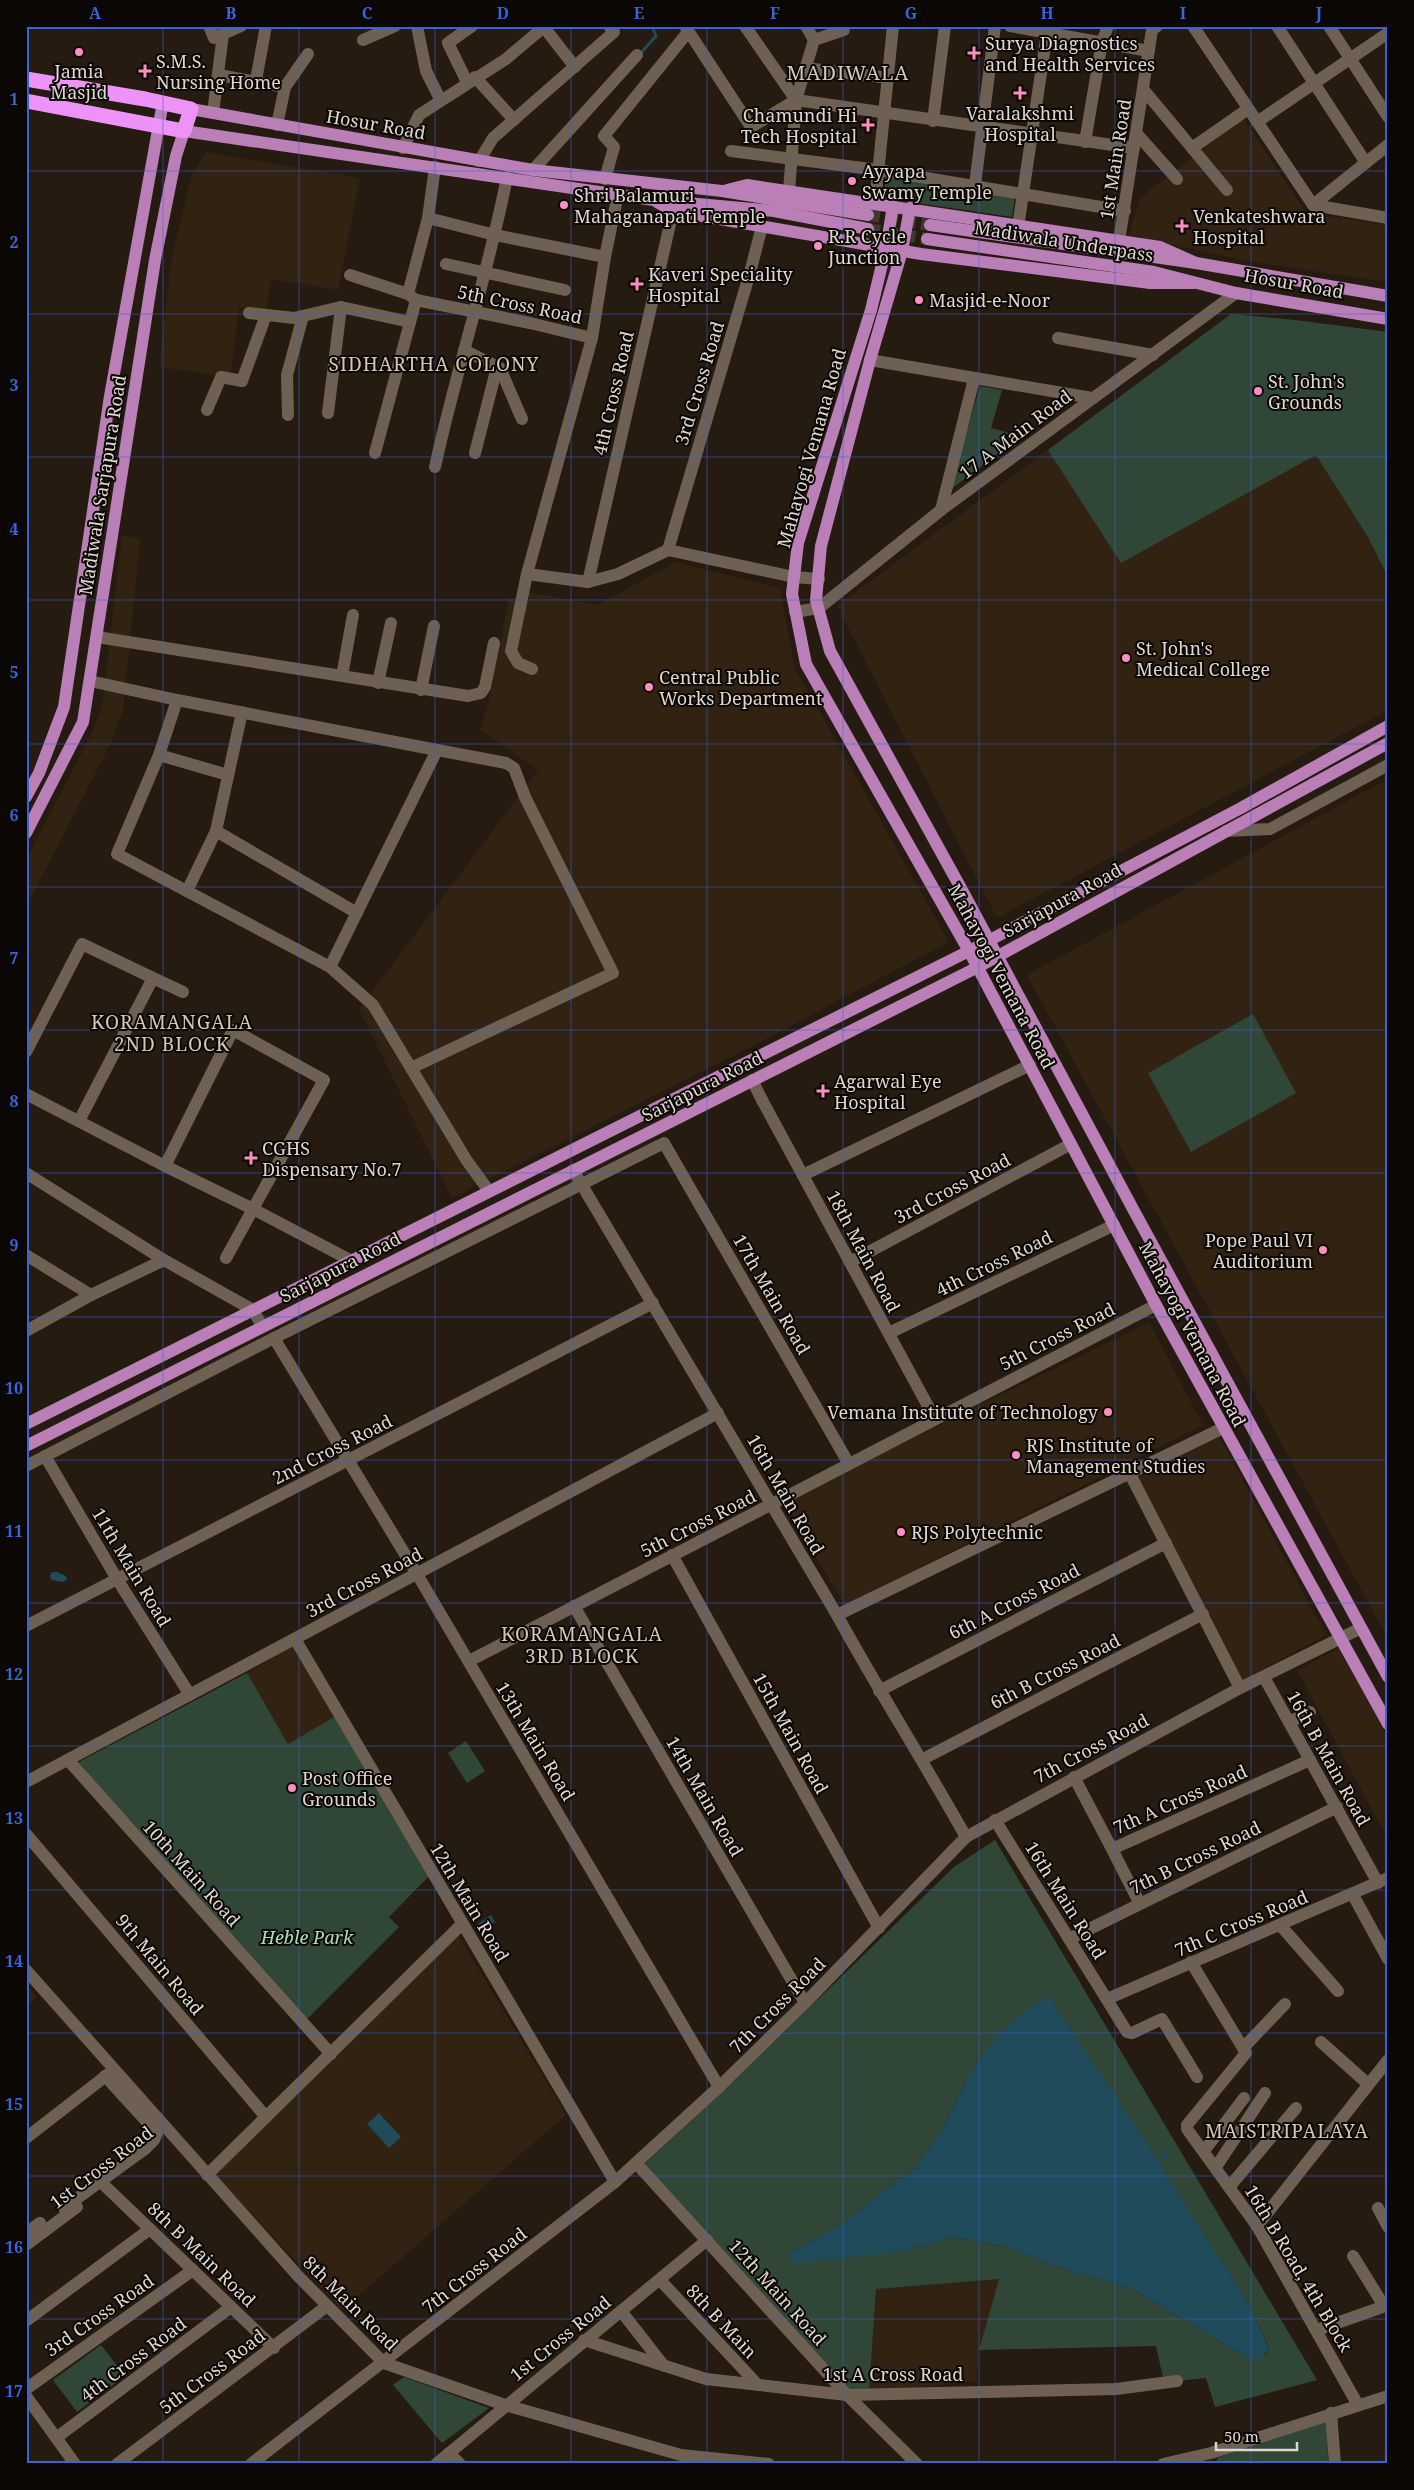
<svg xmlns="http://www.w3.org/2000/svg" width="1414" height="2490" font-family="'Noto Serif',serif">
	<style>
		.built { fill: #312212 }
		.green { fill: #304737; fill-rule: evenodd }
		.water { fill: #1f4b5a }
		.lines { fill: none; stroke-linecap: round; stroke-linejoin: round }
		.stream { stroke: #1f4b5a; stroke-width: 3 }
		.major-tunnel { stroke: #42372d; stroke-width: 12; stroke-dasharray: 12 6; stroke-linecap: butt }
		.minor { stroke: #6e6154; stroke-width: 12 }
		.major { stroke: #ba7fb6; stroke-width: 12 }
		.highway { stroke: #ed93f7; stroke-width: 15 }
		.grid { fill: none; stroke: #3a63d7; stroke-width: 1; stroke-opacity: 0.55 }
		.poi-dot { fill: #fd8ec0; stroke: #0b0704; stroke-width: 2 }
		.labels { text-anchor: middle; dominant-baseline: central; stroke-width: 4; stroke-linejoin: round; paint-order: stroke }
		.poi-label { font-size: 18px; fill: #dfd8d1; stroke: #0b0704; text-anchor: start }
		.street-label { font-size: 18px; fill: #dfd8d1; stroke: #0b0704 }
		.park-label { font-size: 18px; font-style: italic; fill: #a3e0b6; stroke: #0b0704 }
		.neighbourhood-label { font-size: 19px; letter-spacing: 1px; fill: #d5c6b7; stroke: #0b0704 }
		.quarter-label { font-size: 20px; letter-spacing: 1px; fill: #d5c6b7; stroke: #0b0704 }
		.neatline { fill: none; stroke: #3a63d7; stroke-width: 2 }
		.grid-label { font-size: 16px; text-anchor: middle; font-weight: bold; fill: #3a63d7 }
	</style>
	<rect width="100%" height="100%" fill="#261b10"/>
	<g class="built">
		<path d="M1243 118 1306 213 1388 225V282L1247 261 1129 235 1140 198Z"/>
		<path d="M206 152 360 178 338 290 271 279 266 311 239 307 230 377 159 367 171 262 192 173Z"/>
		<path d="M1231 314 1295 320 1388 332V710L997 918 837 606Z"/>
		<path d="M122 535 140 539 123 711 111 743 26 907V860L87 743 102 708Z"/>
		<path d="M675 562 780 588 795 668 949 942 760 1042 452 1198 359 1009 538 770 480 730 488 705 509 598 519 599 522 591 598 605Z"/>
		<path d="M1388 779V1639L1027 975Z"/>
		<path d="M1149 1322 1203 1425 845 1605 782 1503Z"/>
		<path d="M1218 1434 1326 1635 1243 1680 1136 1479Z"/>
		<path d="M293 1646 334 1717 288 1744 247 1673Z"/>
		<path d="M1339 1648 1388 1738V1839L1297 1670Z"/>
		<path d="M458 1935 566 2115 342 2310 214 2174Z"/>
		<path d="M26 1986 37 1997 26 2007Z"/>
		<path d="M999 2279 979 2350 977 2381 869 2392 876 2288Z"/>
	</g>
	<g class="green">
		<path d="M886 178 1015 197 1012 217 883 198Z"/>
		<path d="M1231 314 1295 320 1388 332V577L1368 537 1316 455 1121 563 1048 450Z"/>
		<path d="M980 386 1002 390 991 428 1022 436 950 490Z"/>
		<path d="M1253 1014 1296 1093 1191 1152 1148 1073Z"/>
		<path d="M247 1673 288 1744 334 1717 429 1876 389 1917 399 1927 305 2021 75 1764Z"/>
		<path d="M466 1741 485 1771 467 1783 448 1753Z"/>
		<path d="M995 1840 1317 2380 1215 2407 1206 2378 1164 2382 1156 2346 979 2350 999 2279 876 2289 869 2392 845 2393 639 2169 734 2081 954 1867ZM968 2077 1204 2235 1251 2308 1269 2348 1266 2354 1251 2360 1135 2290 1048 2264 1006 2246 953 2237 900 2252 790 2253 840 2225 915 2168 943 2128Z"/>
		<path d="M101 2345 125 2376 77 2412 53 2380Z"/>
		<path d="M404 2377 489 2408 442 2443 393 2385Z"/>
		<path d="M1327 2421 1328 2464H1217V2458Z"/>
	</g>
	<g class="water">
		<path d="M52 1572H57L66 1576 67 1580 62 1582 51 1580 50 1576Z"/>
		<path d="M491 1915 495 1922 480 1932 476 1925Z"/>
		<path d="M1048 1996 1147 2144 1251 2308 1269 2349 1261 2358 1251 2360 1135 2290 1048 2264 1006 2246 953 2237 900 2252 795 2263 790 2259V2253L840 2225 915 2168 943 2128 968 2077 999 2034 1024 2011Z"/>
		<path d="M379 2113 401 2137 389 2148 367 2124Z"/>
	</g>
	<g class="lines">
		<g class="stream">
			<path d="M640 54 656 36 652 26"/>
			<path d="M1157 2165 1169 2150"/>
			<path d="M1074 2276 1078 2270"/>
		</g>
		<g class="major-tunnel">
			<path d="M868 215 930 225"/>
			<path d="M868 229 927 239"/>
		</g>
		<g class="minor">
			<path d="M209 26 214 38 223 34"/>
			<path d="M417 26 426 71 440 99"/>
			<path d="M543 26 575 67"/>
			<path d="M685 26 751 127 796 100"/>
			<path d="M745 26 796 100"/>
			<path d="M806 26 814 40"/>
			<path d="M1010 26 1149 51"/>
			<path d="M1193 26 1313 205"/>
			<path d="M1277 26 1366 163"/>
			<path d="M1329 26 1388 117"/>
			<path d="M363 40 395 26"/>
			<path d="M814 40 844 30"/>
			<path d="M805 68 889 78"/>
			<path d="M219 75 285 87"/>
			<path d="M475 77 514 120"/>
			<path d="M256 80 266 26"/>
			<path d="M467 82 448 43 472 26"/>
			<path d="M1143 89 1227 190"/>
			<path d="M796 100 1134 148"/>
			<path d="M213 113 223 34 241 26"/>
			<path d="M933 121 945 26"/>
			<path d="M1257 122 1388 33"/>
			<path d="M277 125 285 87 308 54"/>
			<path d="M1137 134 1177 179"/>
			<path d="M1085 142 1102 42 1108 26"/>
			<path d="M403 148 419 115 506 59 545 26"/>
			<path d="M1192 148 1248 109"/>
			<path d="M731 151 878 170 1125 211"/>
			<path d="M479 161 493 138 614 32 609 26"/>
			<path d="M533 170 637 55"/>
			<path d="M605 179 614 147 604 136 688 32"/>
			<path d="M975 185 995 26"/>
			<path d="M789 191 796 100 814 40"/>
			<path d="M875 203 893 26"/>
			<path d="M1313 205 1388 145"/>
			<path d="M1313 205 1388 218"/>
			<path d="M428 218 495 235 605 257"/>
			<path d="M1018 227 1048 26"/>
			<path d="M1119 241 1152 30 1157 26"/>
			<path d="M446 264 565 290"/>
			<path d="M350 275 408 294 416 300 530 323 592 338 527 574 511 651 518 663 532 669"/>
			<path d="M408 294 428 218 435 167"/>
			<path d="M249 313 294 318 341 307 410 322"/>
			<path d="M592 338 605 257 618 194"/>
			<path d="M1058 338 1153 355"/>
			<path d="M464 350 500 368 522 419"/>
			<path d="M870 360 1092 398"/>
			<path d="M207 410 221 377 242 381 266 315"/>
			<path d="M328 413 341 307"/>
			<path d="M288 415 287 375 303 316"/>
			<path d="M375 453 416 300"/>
			<path d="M475 453 497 367"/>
			<path d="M435 467C456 370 488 275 507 177"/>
			<path d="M941 510 974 379"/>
			<path d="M668 550 751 269 762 226"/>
			<path d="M668 550 794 577 819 579"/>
			<path d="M527 574 588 582 618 574 668 550"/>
			<path d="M588 582 673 211"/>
			<path d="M795 612 819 608 941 510 1236 293"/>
			<path d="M97 637 468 696 481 693 485 687 494 643"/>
			<path d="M342 676 353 615"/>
			<path d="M90 681 177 700"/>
			<path d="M378 683 391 623"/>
			<path d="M421 690 434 626"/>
			<path d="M159 755 228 775"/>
			<path d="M216 831 357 913"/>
			<path d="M1226 831 1270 829 1388 765"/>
			<path d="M187 891 216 831 242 712"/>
			<path d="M330 967 117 854 159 755 177 700 437 750 330 967 373 1005 467 1161 489 1191"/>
			<path d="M153 978 183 992"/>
			<path d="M26 1052 82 944 153 978 79 1121"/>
			<path d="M411 1068 613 973 525 797 514 768 506 763 437 750"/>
			<path d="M752 1080 763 1102"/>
			<path d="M26 1094 165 1166"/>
			<path d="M762 1100 935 1419"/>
			<path d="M573 1170 837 1615C878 1690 924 1762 966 1837"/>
			<path d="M26 1173 164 1260 253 1310 262 1326"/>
			<path d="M803 1175 1030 1065"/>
			<path d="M26 1255 91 1295"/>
			<path d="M226 1258 324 1080 233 1030 165 1166 253 1209 352 1261"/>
			<path d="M850 1262 1071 1144"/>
			<path d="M26 1331 91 1295 164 1260"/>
			<path d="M889 1333 1114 1225"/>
			<path d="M274 1338 417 1574 719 2087"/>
			<path d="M45 1456 117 1579 190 1695"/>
			<path d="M26 1466 274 1338 664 1143 849 1464"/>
			<path d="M1130 1474 1240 1688"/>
			<path d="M672 1555 879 1928"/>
			<path d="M574 1606 805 2003"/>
			<path d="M837 1615 1223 1428"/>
			<path d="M26 1626 653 1303"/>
			<path d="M295 1639 615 2182"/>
			<path d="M469 1661 1156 1305"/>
			<path d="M1264 1677 1378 1883"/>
			<path d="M879 1691 1166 1543"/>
			<path d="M1289 1722 1310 1712"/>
			<path d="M923 1759 1203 1614"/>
			<path d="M68 1760 331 2054"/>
			<path d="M1074 1777 1112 1849 1310 1760"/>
			<path d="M26 1782 718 1413"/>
			<path d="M995 1820 1127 2032 1132 2033 1162 2019 1197 2077"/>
			<path d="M26 1834 266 2117"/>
			<path d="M1112 1849 1140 1904"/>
			<path d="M1353 1895 1388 1959"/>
			<path d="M1280 1925 1338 1991"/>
			<path d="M1069 1939 1337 1807"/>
			<path d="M1191 1962 1246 2053 1187 2125V2129L1257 2226 1358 2405"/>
			<path d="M26 1970 298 2276 384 2363 505 2405 681 2455 769 2464"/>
			<path d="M1107 1999 1388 1878"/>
			<path d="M1321 2042 1368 2084"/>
			<path d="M1243 2048 1285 2004"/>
			<path d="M26 2138 111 2072"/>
			<path d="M1204 2151 1244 2098"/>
			<path d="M636 2163 847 2395 917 2464"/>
			<path d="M1216 2167 1265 2093"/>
			<path d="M207 2175 462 1924"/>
			<path d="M105 2186 274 2348"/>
			<path d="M1230 2186 1296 2108"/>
			<path d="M64 2208 145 2149 154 2140 157 2133 105 2076"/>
			<path d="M1378 2208 1388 2227"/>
			<path d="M1257 2226 1388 2060"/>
			<path d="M26 2233 40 2223"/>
			<path d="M26 2245 77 2207"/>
			<path d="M1353 2256 1384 2306"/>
			<path d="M660 2280 758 2385"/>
			<path d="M621 2311 664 2366"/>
			<path d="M26 2321 150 2229"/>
			<path d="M1317 2330 1388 2305"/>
			<path d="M584 2340 706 2379 847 2395 1116 2389 1177 2381"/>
			<path d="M26 2389 193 2270"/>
			<path d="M26 2396 75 2464"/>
			<path d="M1331 2413 1335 2464"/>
			<path d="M56 2438 231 2307"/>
			<path d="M449 2453 460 2464"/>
			<path d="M117 2464 327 2306"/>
			<path d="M251 2464 615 2182 719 2087 805 2003 966 1837 1240 1688 1361 1628"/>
			<path d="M436 2464 707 2240"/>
			<path d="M1163 2464 1211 2453 1388 2396"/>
		</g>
		<g class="major">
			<path d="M191 109 533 170 722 191 868 215"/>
			<path d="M727 190 747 185 1160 247 1196 263"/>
			<path d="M657 202 673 211 921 254 1150 283H1194"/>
			<path d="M893 206 886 248 871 310 798 543 792 594 806 664 969 951 1156 1305 1388 1724"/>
			<path d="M910 208 902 251 870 360 821 546 816 600 830 651 963 892 1133 1209 1388 1677"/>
			<path d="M930 225 1196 263 1388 296"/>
			<path d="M927 239 1154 272 1236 293 1388 319"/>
			<path d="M26 797 39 773 64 707 110 396 163 102"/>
			<path d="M26 833 83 722 155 260 176 156 184 131 654 200 774 211 868 229"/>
			<path d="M26 1424 969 951 1241 808 1388 726"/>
			<path d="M26 1446 978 967 1388 743"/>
		</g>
		<path class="highway" d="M26 79 145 99 191 109 184 131 26 101"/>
	</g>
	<path class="grid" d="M163 26V2464M299 26V2464M435 26V2464M571 26V2464M707 26V2464M843 26V2464M979 26V2464M1115 26V2464M1251 26V2464M26 171H1388M26 314H1388M26 457H1388M26 600H1388M26 744H1388M26 887H1388M26 1030H1388M26 1173H1388M26 1317H1388M26 1460H1388M26 1603H1388M26 1746H1388M26 1890H1388M26 2033H1388M26 2176H1388M26 2319H1388"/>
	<g class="poi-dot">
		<circle cx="79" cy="52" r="5"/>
		<path d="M971.5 45.5h5v5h5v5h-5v5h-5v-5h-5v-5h5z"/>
		<path d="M142.5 63.5h5v5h5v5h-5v5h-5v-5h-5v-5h5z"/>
		<path d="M1017.5 85.5h5v5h5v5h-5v5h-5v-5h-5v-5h5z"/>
		<path d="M865.5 117.5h5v5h5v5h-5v5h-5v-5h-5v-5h5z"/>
		<circle cx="852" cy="181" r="5"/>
		<circle cx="564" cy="205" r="5"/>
		<path d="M1179.5 218.5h5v5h5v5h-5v5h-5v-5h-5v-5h5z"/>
		<circle cx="818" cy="246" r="5"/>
		<path d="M634.5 276.5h5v5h5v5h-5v5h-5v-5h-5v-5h5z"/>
		<circle cx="919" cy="300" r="5"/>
		<circle cx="1258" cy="391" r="5"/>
		<circle cx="1126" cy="658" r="5"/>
		<circle cx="649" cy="687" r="5"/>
		<path d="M820.5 1083.5h5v5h5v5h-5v5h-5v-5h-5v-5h5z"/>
		<path d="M248.5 1150.5h5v5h5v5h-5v5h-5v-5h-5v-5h5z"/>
		<circle cx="1323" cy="1250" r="5"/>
		<circle cx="1108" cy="1412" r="5"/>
		<circle cx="1016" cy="1455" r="5"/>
		<circle cx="901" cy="1532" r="5"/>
		<circle cx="292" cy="1788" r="5"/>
	</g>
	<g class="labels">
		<g class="poi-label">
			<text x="985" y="43">Surya Diagnostics<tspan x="985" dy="21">and Health Services</tspan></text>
			<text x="156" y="61">S.M.S.<tspan x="156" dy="21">Nursing Home</tspan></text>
			<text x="79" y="71" text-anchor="middle">Jamia<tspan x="79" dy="21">Masjid</tspan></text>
			<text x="1020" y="113" text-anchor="middle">Varalakshmi<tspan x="1020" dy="21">Hospital</tspan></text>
			<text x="857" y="115" text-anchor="end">Chamundi Hi<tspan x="857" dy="21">Tech Hospital</tspan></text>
			<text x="862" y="171">Ayyapa<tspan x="862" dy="21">Swamy Temple</tspan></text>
			<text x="574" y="195">Shri Balamuri<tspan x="574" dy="21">Mahaganapati Temple</tspan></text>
			<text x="1193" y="216">Venkateshwara<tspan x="1193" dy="21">Hospital</tspan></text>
			<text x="828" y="236">R.R Cycle<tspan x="828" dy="21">Junction</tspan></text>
			<text x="648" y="274">Kaveri Speciality<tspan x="648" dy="21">Hospital</tspan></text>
			<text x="929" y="300">Masjid-e-Noor</text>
			<text x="1268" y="381">St. John's<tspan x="1268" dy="21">Grounds</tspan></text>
			<text x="1136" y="648">St. John's<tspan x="1136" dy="21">Medical College</tspan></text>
			<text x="659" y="677">Central Public<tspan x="659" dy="21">Works Department</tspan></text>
			<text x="834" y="1081">Agarwal Eye<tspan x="834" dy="21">Hospital</tspan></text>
			<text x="262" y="1148">CGHS<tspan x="262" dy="21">Dispensary No.7</tspan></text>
			<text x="1313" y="1240" text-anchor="end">Pope Paul VI<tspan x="1313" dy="21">Auditorium</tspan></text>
			<text x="1098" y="1412" text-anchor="end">Vemana Institute of Technology</text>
			<text x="1026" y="1445">RJS Institute of<tspan x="1026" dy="21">Management Studies</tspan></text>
			<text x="911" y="1532">RJS Polytechnic</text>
			<text x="302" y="1778">Post Office<tspan x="302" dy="21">Grounds</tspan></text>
		</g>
		<g class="street-label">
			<text transform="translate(376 124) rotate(10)">Hosur Road</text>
			<text transform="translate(1115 159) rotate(-81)">1st Main Road</text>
			<text transform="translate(1064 241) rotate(9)">Madiwala Underpass</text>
			<text transform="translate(1294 283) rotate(10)">Hosur Road</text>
			<text transform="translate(520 304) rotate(12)">5th Cross Road</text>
			<text transform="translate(699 383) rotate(-73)">3rd Cross Road</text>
			<text transform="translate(613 393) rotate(-77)">4th Cross Road</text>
			<text transform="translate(1015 434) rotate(-37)">17 A Main Road</text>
			<text transform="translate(811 448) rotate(-74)">Mahayogi Vemana Road</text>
			<text transform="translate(102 485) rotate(-81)">Madiwala Sarjapura Road</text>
			<text transform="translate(1062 900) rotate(-29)">Sarjapura Road</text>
			<text transform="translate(1002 976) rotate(62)">Mahayogi Vemana Road</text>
			<text transform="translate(702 1086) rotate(-27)">Sarjapura Road</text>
			<text transform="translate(952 1188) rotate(-28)">3rd Cross Road</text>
			<text transform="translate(864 1251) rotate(62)">18th Main Road</text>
			<text transform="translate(994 1263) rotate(-26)">4th Cross Road</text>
			<text transform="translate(340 1267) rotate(-27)">Sarjapura Road</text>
			<text transform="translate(772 1294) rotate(60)">17th Main Road</text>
			<text transform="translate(1193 1334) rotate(62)">Mahayogi Vemana Road</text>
			<text transform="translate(1057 1336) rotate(-27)">5th Cross Road</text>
			<text transform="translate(332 1449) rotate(-27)">2nd Cross Road</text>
			<text transform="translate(786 1494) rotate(60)">16th Main Road</text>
			<text transform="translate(698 1523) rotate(-27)">5th Cross Road</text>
			<text transform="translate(132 1567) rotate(59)">11th Main Road</text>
			<text transform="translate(364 1582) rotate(-28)">3rd Cross Road</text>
			<text transform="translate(1014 1601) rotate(-27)">6th A Cross Road</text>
			<text transform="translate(1055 1671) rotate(-27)">6th B Cross Road</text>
			<text transform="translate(791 1733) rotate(61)">15th Main Road</text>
			<text transform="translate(536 1741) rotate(59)">13th Main Road</text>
			<text transform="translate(1091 1748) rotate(-28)">7th Cross Road</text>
			<text transform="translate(1329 1758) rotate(61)">16th B Main Road</text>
			<text transform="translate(705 1796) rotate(60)">14th Main Road</text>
			<text transform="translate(1180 1799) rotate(-24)">7th A Cross Road</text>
			<text transform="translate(1195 1857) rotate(-26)">7th B Cross Road</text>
			<text transform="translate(192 1873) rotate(48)">10th Main Road</text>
			<text transform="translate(1066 1900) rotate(58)">16th Main Road</text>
			<text transform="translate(470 1902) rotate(59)">12th Main Road</text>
			<text transform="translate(1241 1923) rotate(-23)">7th C Cross Road</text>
			<text transform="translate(160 1964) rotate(50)">9th Main Road</text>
			<text transform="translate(777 2005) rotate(-45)">7th Cross Road</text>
			<text transform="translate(101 2167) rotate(-37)">1st Cross Road</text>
			<text transform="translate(202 2254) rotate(44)">8th B Main Road</text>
			<text transform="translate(1299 2268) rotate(59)">16th B Road, 4th Block</text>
			<text transform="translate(474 2270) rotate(-38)">7th Cross Road</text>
			<text transform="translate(778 2292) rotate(48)">12th Main Road</text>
			<text transform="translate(351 2303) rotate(45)">8th Main Road</text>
			<text transform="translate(99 2315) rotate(-35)">3rd Cross Road</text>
			<text transform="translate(722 2321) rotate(47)">8th B Main</text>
			<text transform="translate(560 2338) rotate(-39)">1st Cross Road</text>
			<text transform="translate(133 2359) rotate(-37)">4th Cross Road</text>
			<text transform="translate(212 2371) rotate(-37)">5th Cross Road</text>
			<text x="893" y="2374">1st A Cross Road</text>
		</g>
		<g class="park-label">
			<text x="307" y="1937">Heble Park</text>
		</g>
		<g class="neighbourhood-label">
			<text x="434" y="364">SIDHARTHA COLONY</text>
			<text x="172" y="1022">KORAMANGALA<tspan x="172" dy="22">2ND BLOCK</tspan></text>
			<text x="582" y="1634">KORAMANGALA<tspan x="582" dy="22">3RD BLOCK</tspan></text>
			<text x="1287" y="2131">MAISTRIPALAYA</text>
		</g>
		<g class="quarter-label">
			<text x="848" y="72">MADIWALA</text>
		</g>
	</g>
	<rect width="1414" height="2490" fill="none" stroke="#0b0704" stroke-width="55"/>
	<path d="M1216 2442v8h81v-8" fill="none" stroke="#dfd8d1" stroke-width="2.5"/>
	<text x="1224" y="2442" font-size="15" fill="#dfd8d1" stroke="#0b0704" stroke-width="4" paint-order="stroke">50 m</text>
	<rect x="28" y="28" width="1358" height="2434" class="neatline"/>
	<g class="grid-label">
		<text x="95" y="19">A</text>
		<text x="231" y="19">B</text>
		<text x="367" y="19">C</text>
		<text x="503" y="19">D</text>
		<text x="639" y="19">E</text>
		<text x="775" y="19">F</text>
		<text x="911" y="19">G</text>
		<text x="1047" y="19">H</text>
		<text x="1183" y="19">I</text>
		<text x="1319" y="19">J</text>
		<text x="14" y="105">1</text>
		<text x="14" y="248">2</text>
		<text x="14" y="391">3</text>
		<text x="14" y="535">4</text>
		<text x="14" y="678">5</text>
		<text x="14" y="821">6</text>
		<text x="14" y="964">7</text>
		<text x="14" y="1107">8</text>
		<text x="14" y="1251">9</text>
		<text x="14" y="1394">10</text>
		<text x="14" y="1537">11</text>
		<text x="14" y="1680">12</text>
		<text x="14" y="1824">13</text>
		<text x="14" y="1967">14</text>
		<text x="14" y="2110">15</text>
		<text x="14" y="2253">16</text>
		<text x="14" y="2397">17</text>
	</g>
</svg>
